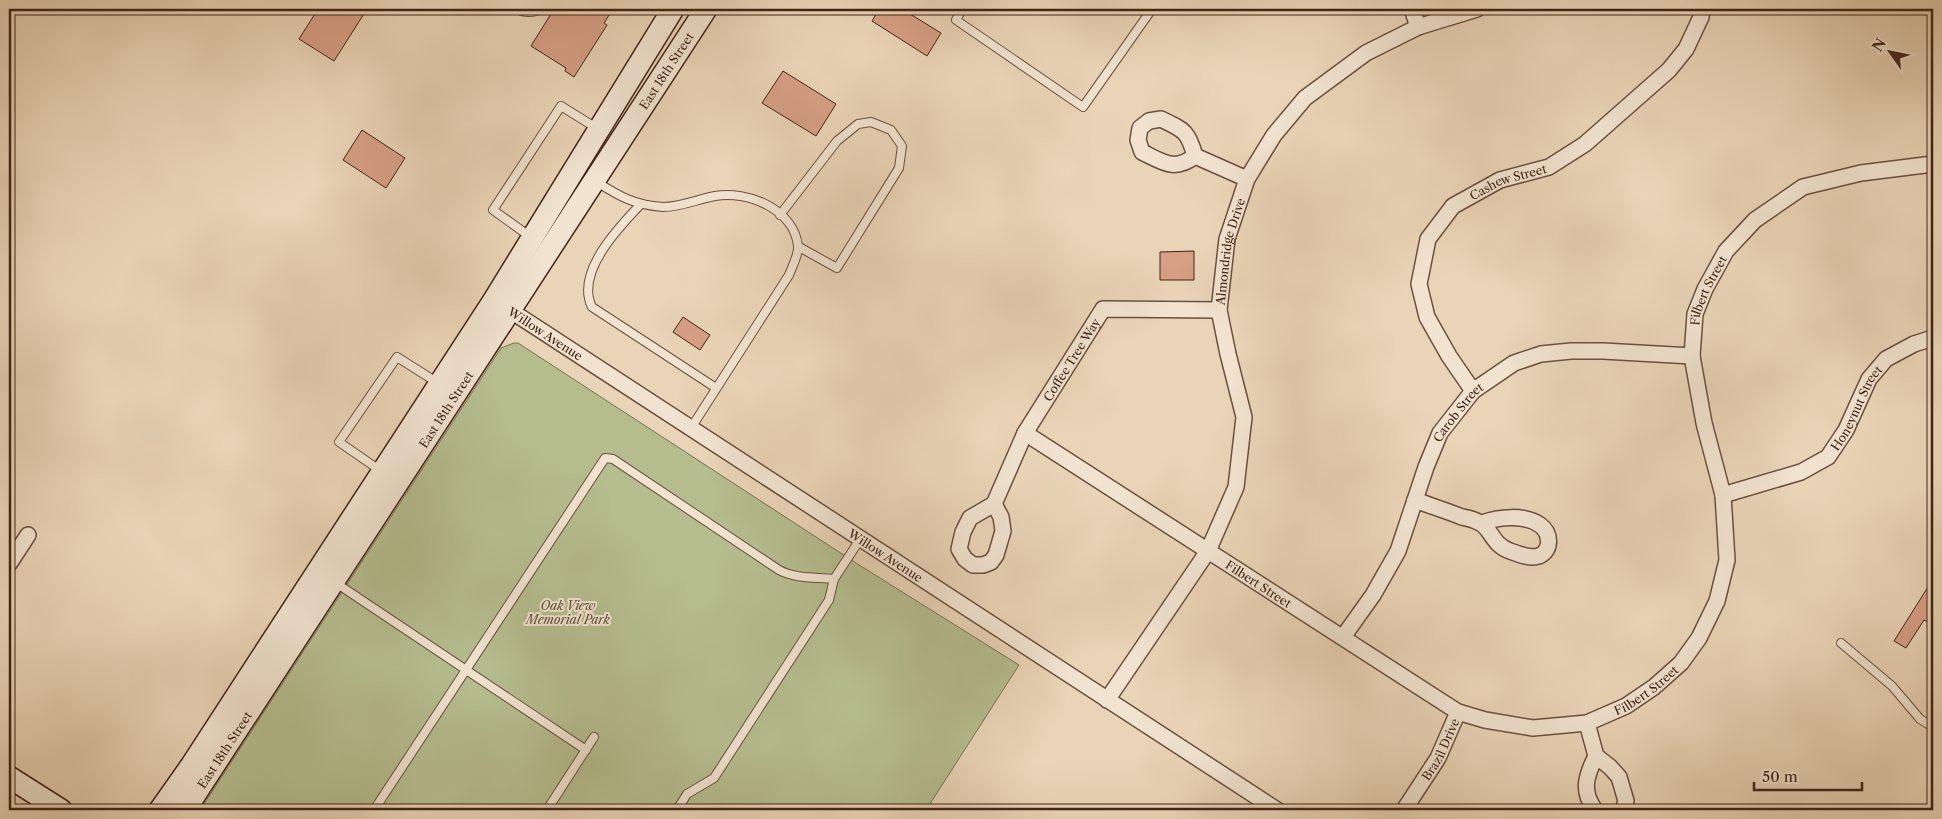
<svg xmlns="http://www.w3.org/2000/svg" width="1942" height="819" font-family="'Libre Caslon Text',serif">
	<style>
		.green { fill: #b5bd8f; stroke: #7b7054 }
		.building { fill: #d79f85; stroke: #412419 }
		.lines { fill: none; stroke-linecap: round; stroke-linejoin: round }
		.lane-casing { stroke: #6b5040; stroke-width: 10 }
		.street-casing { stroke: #6b5040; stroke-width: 18 }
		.secondary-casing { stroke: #412419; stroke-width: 24 }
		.lane { stroke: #f1e3d0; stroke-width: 8 }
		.street { stroke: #f1e3d0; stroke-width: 15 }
		.secondary { stroke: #f1e3d0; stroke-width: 21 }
		.labels { text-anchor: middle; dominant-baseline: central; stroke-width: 4; stroke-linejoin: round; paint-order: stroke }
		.street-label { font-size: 12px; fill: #412419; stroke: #f1e3d0 }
		.park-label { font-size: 12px; font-style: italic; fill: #5e4a36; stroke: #f1e3d0 }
	</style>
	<rect width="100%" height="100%" fill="#ead4b7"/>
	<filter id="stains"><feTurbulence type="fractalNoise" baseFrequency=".004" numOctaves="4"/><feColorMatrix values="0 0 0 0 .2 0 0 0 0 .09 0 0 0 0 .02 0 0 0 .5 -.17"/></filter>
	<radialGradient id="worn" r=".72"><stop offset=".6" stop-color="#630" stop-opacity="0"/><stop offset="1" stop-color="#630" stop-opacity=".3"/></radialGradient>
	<path class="green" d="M514 343H518L856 563 1019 665 926 810H200L501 348Z"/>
	<g class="building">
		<path d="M318 9H367L334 61 299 39Z"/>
		<path d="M554 9H613L604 23 607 25 574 77 565 71 566 68 531 46Z"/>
		<path d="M879 9H902L941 33 927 56 872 21Z"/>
		<path d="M783 71 836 104 816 136 762 103Z"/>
		<path d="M362 130 405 158 386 188 343 160Z"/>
		<path d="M1194 251V280H1160V252Z"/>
		<path d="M683 317 710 335 700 350 673 332Z"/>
		<path d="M1933 579V614L1928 622 1924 620 1906 648 1894 641Z"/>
	</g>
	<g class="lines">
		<g class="lane-casing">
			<g id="lane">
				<path d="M518 9C524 13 534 13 541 9"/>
				<path d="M962 9 956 20 1083 107 1152 9"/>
				<path d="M597 182C620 197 635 205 663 207 681 207 698 199 715 196 747 190 794 209 798 246 799 254 792 267 789 275L691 428"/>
				<path d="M640 205C618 228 575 273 592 307L716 388"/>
				<path d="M780 215 837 141 858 124 871 122 891 130 902 146 899 168 837 268 799 247"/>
				<path d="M532 238 493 210 561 106 598 129"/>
				<path d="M381 471 339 442 397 357 438 383"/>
				<path d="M336 583 586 750"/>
				<path d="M1841 643 1892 686 1920 719 1933 727"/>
				<path d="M374 810 605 458 613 459 779 570C796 579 815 577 834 579"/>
				<path d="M547 810 594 737"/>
				<path d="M677 810 687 794 714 778 829 600 834 579 861 538"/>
			</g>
		</g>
		<g class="street-casing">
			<g id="street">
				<path d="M1412 9 1418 27"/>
				<path d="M1161 119C1184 130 1188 131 1195 156 1174 172 1163 162 1142 152L1138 140 1140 128 1149 121Z"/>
				<path d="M1195 156 1247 179"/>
				<path id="s1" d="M502 305 1277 810"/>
				<path id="s2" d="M1473 391 1449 356 1427 317 1419 284 1428 239 1453 206 1500 180 1549 167 1585 144 1669 70 1686 49 1701 17 1702 9"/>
				<path id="s3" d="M1025 433 1458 712 1485 720 1533 728 1587 723 1626 706 1654 687 1681 663 1699 638 1717 601 1727 560 1723 495 1704 423 1692 356 1695 314 1705 289 1726 251 1755 220 1803 187 1861 173 1933 164"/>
				<path id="s4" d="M1723 495 1801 472 1828 457 1846 430 1869 379 1886 359 1914 344 1933 338"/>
				<path d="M1415 500C1431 506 1447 511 1462 517 1468 518 1475 520 1480 523 1492 529 1492 545 1510 551 1518 554 1530 559 1539 556 1553 550 1550 532 1540 525 1525 514 1498 517 1482 523"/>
				<path id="s5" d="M994 504 1001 517 1003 531 996 555 991 562 983 565H973L965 559 959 549 963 532 970 518 994 504 1025 433 1103 309 1219 310"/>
				<path d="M9 564 28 535"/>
				<path id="s6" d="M1343 637 1373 595 1398 551 1426 467 1440 433 1473 391 1514 363 1541 354 1571 351H1603L1692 356"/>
				<path id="s7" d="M1107 700 1208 551 1236 487 1244 417 1228 354 1219 310 1227 239 1247 179 1274 135 1305 98 1366 53 1418 27 1477 9"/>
				<path d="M1587 723 1596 756 1610 767 1619 777 1626 801 1623 810"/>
				<path id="s8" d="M1404 810 1438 758 1458 712"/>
				<path d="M1595 810C1581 791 1586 776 1596 756"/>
			</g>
		</g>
		<g class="secondary-casing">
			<g id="secondary">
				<path d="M9 777 61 810"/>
				<path d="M160 810 191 766 494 300 673 9"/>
				<path id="s9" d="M185 810 706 9"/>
			</g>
		</g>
		<use href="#lane" class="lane"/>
		<use href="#street" class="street"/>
		<use href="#secondary" class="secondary"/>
	</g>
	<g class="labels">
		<g class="street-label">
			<text stroke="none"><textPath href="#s9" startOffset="882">East 18th Street</textPath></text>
			<text stroke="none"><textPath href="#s2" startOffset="269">Cashew Street</textPath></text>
			<text stroke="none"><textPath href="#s7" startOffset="490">Almondridge Drive</textPath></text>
			<text stroke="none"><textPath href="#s3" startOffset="1149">Filbert Street</textPath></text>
			<text stroke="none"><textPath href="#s1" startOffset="52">Willow Avenue</textPath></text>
			<text stroke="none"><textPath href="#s5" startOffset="328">Coffee Tree Way</textPath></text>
			<text stroke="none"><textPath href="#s4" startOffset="169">Honeynut Street</textPath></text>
			<text stroke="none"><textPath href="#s9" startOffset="478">East 18th Street</textPath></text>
			<text stroke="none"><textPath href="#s6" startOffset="255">Carob Street</textPath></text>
			<text stroke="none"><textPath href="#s1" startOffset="458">Willow Avenue</textPath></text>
			<text stroke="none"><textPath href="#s3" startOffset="278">Filbert Street</textPath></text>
			<text stroke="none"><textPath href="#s3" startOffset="714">Filbert Street</textPath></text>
			<text stroke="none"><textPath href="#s8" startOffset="71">Brazil Drive</textPath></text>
			<text stroke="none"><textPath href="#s9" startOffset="72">East 18th Street</textPath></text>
		</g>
		<g class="park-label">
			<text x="568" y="605">Oak View<tspan x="568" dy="14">Memorial Park</tspan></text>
		</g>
	</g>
	<rect width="1942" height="819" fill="none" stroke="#ead4b7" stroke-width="30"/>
	<rect x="10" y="10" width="1922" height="799" fill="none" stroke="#412419" stroke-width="2.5"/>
	<rect x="15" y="15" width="1912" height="789" fill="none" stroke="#412419"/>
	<g transform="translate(1890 52) rotate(303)" stroke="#f1e3d0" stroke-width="4" paint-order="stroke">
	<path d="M0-4L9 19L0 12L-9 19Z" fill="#412419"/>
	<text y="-8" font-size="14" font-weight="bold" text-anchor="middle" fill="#412419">N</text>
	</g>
	<path d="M1754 782v8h108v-8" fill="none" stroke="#412419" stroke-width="2.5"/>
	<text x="1762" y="782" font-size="15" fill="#412419" stroke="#f1e3d0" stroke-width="4" paint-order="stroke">50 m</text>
	<rect width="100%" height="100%" filter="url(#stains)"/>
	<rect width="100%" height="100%" fill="url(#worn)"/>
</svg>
